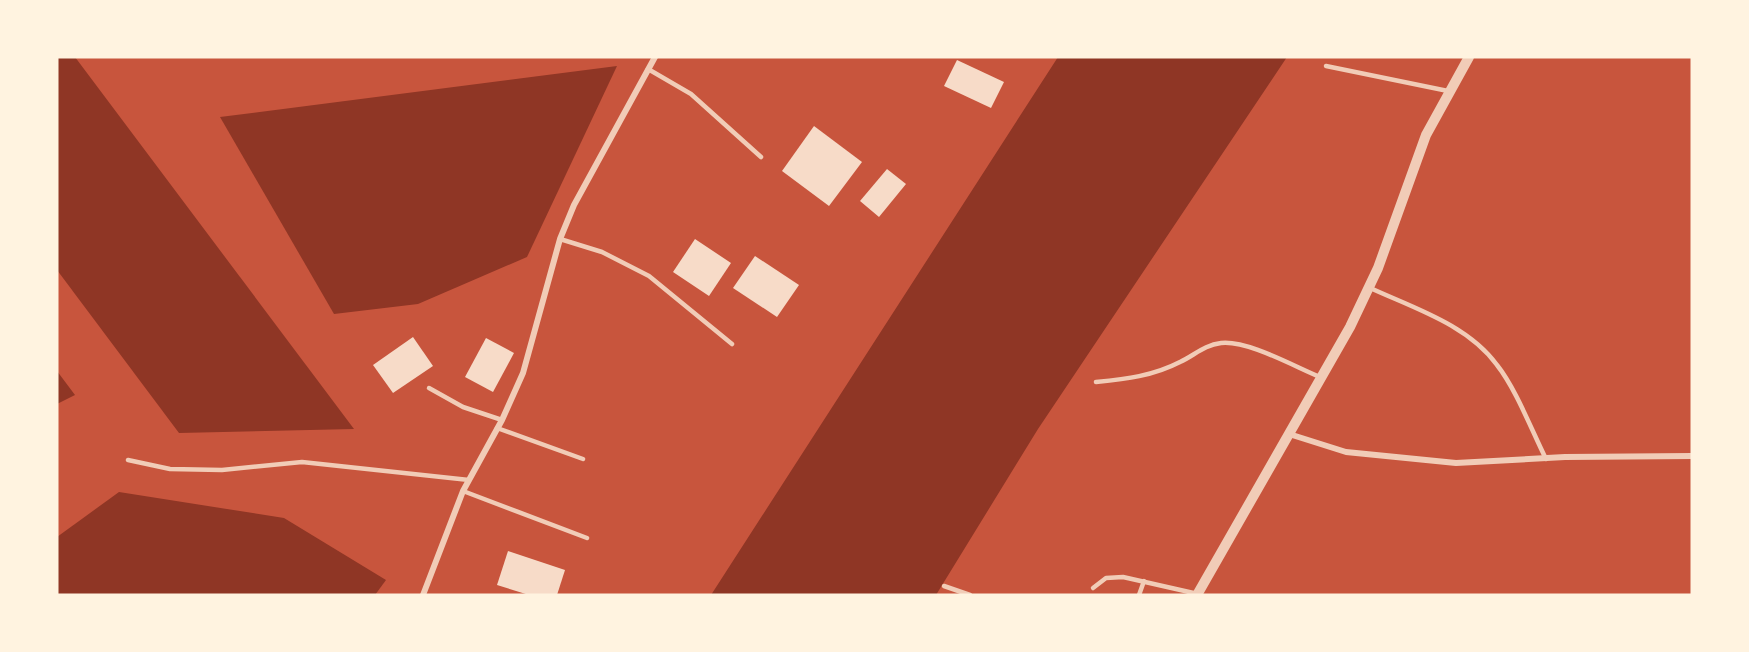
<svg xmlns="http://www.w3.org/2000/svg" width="1749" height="652" font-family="'Asap Condensed',sans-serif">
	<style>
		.water { fill: #8f3625 }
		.building { fill: #f7dbc8 }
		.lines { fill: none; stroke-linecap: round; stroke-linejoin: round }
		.service { stroke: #f1ccb7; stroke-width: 4.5 }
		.minor { stroke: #f1ccb7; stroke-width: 6 }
		.tertiary { stroke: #f1ccb7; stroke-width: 10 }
	</style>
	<rect width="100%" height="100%" fill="#c8553d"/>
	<g class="water">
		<path d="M57 57H75L354 429 179 433 57 270Z"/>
		<path d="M1058 57H1287L1038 429 936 595H711Z"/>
		<path d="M617 66 527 257 418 304 334 314 220 117Z"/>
		<path d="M57 371 75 395 57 404Z"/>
		<path d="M119 492 284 518 386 580 375 595H57V537Z"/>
	</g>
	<g class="building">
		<path d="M957 60 1004 82 991 108 944 86Z"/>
		<path d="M814 126 862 162 829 206 782 171Z"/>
		<path d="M887 169 906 184 879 217 860 201Z"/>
		<path d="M695 239 731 263 709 296 673 272Z"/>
		<path d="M755 256 799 285 777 317 733 288Z"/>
		<path d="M413 337 433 366 393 393 373 365Z"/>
		<path d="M486 338 514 353 493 392 465 377Z"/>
		<path d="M508 551 565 570 557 595H529L497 585Z"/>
	</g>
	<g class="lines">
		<g class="service">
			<path d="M1326 66 1448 91"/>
			<path d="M648 69 691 94 761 157"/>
			<path d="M560 239 602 252 649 276 732 344"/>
			<path d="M1368 287C1413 308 1467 324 1497 365 1516 389 1532 431 1546 459"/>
			<path d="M1096 382C1126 379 1153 376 1180 362 1195 355 1204 345 1221 343 1248 340 1295 367 1320 377"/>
			<path d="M429 388 463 407 502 420"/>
			<path d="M497 428 583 459"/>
			<path d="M128 460 170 469 222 470 302 462 469 480"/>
			<path d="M463 491 587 538"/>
			<path d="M944 586 970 595"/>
			<path d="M1093 588 1106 578 1123 577 1198 594"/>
			<path d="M1139 595 1144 581"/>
		</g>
		<g class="minor">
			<path d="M1289 434 1346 452 1456 463 1565 457 1692 456"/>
			<path d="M423 595 463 491 502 420 523 373 560 239 574 205 655 57"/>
		</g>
		<path class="tertiary" d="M1197 595 1350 327 1378 268 1426 135 1469 57"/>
	</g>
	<rect width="1749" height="652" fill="none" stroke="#fff3e0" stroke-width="117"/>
</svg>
